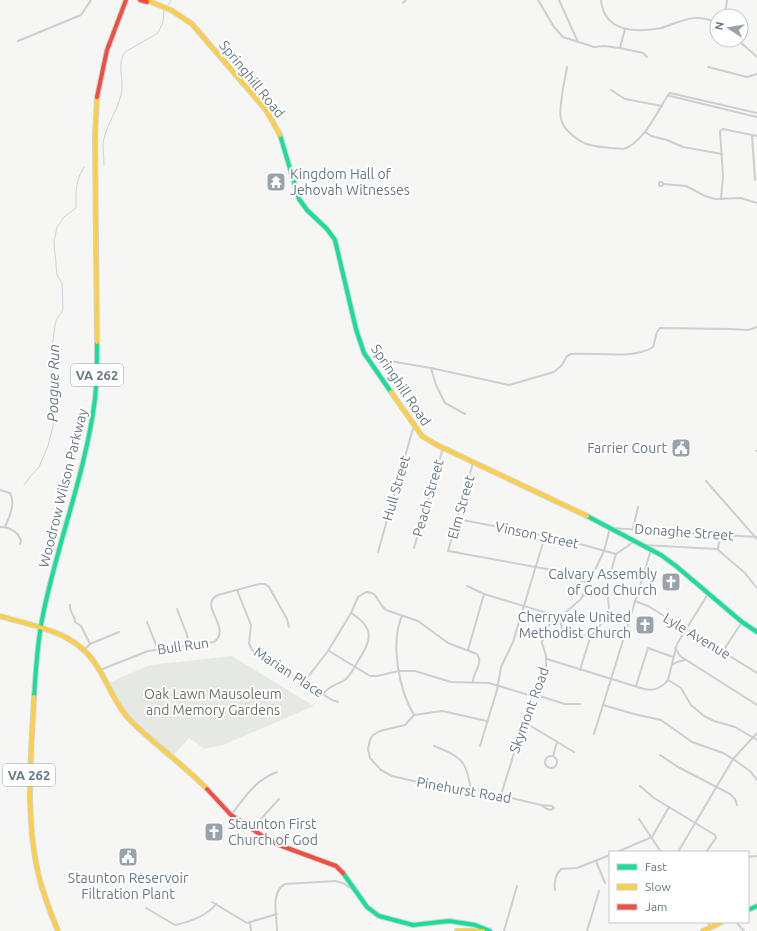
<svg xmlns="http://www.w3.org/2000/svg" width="757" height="931" font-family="Ubuntu,sans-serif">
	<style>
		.green { fill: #e6e9e3 }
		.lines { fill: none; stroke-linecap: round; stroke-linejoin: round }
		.stream { stroke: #cdd4d7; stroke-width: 1 }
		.fast-casing { stroke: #d2d3d3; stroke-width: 6 }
		.slow-casing { stroke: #d2d3d3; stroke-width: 6 }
		.jam-casing { stroke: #d2d3d3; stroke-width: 6 }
		.street { stroke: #cccecf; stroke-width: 2 }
		.fast { stroke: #16e098; stroke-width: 4 }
		.slow { stroke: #ffcf43; stroke-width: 4 }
		.jam { stroke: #f24e42; stroke-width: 4 }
		.labels { text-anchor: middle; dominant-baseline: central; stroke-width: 4; stroke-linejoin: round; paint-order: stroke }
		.shield { fill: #fff; stroke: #95a0a9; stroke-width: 1 }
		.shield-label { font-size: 13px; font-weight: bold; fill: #677784 }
		.street-label { font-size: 14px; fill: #677784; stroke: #fff }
		.poi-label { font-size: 14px; fill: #677784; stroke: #fff; text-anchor: end }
		.park-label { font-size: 14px; fill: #667762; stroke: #fff }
		.water-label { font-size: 15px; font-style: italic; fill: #637880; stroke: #fff }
	</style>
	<rect width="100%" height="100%" fill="#f6f6f5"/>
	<path class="green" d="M232 656 314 706 223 745 205 749 189 738 173 756 130 718 123 709 108 683 150 665Z"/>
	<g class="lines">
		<g class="stream">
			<path d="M168 5 171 0"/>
			<path d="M104 165C104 158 103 150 103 143 106 124 120 108 122 89 123 77 117 63 125 52L158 33 163 22 164 10"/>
			<path d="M24 485 30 477 39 467 48 446 53 426 54 399 52 382 53 372 51 353 56 320 63 310 62 283 57 275 54 242 57 227 64 217 76 208C76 191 75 182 84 167"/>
		</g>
		<g class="fast-casing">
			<g id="fast">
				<path d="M280 135 299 199 307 210 327 229 335 240 356 329 364 353 391 392"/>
				<path d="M587 516 661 555 676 566 742 622 757 632"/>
				<path d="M34 697C36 670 37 642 43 615 57 544 86 472 95 399 97 380 97 361 97 342"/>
				<path d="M343 873 367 907 379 916 413 925 449 921 475 925 490 931"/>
				<path d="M748 910 757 906"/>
			</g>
		</g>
		<g class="slow-casing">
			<g id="slow">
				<path d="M146 0 171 10 192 24 266 110 280 135"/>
				<path d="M97 342 95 136 97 97"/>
				<path d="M391 392 422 436 435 444 587 516"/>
				<path d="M0 616C40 628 78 631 100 671 109 686 116 705 128 718 152 743 182 763 207 789"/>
				<path d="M34 697C31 756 25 815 38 873 43 893 50 912 58 931"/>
				<path d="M457 931H483"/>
				<path d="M703 931 722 922"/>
			</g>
		</g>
		<g class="jam-casing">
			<g id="jam">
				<path d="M140 0 147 2"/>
				<path d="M97 97 107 50 126 0"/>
				<path d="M207 789 231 815 261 835 279 845 336 866 343 873"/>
			</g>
		</g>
		<g class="street">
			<path d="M538 0 554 27 563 37 594 47 604 46 620 48"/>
			<path d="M559 0 578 42"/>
			<path d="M601 0C604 32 635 33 661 28 672 25 684 18 696 18 703 18 711 20 717 23"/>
			<path d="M403 3 406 0"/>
			<path d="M725 16 727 0"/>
			<path d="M625 29 620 48 643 53 647 57"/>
			<path d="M738 40 757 57"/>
			<path d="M18 41 81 15 91 0"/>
			<path d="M567 67C565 80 558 108 561 119 564 131 575 138 584 143 594 147 601 147 611 148 615 148 620 149 623 149 643 144 658 110 668 95"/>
			<path d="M708 67 747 77 757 74"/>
			<path d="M611 90 625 99 662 106"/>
			<path d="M668 95 670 96 757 117"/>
			<path d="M668 95 670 93 757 113"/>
			<path d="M645 132 651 136 667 140 683 147 722 154"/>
			<path d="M752 135 755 180"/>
			<circle cx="661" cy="184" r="2"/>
			<path d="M663 184 686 186 705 196 715 199 741 198 757 203"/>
			<path d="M721 199 723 176 720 131 723 129 757 136"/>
			<path d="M367 359 372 358 431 368 509 385 554 372 562 365 567 356 571 354C593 352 634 360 653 347L657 332 660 328 731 329 748 330 757 327"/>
			<path d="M431 368 436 385 445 403 465 414"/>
			<path d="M756 451H757"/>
			<path d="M473 463 448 551 552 570 588 583"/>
			<path d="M706 481 757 539"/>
			<path d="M0 490 10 493C16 504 9 517 5 527"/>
			<path d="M457 519 562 539 616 554"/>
			<path d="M0 527C9 527 17 531 21 540L20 544"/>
			<path d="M633 529 638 507"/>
			<path d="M643 545 717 549 745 573 757 588"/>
			<path d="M414 548 443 448"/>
			<path d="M718 549 720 535"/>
			<path d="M378 552 414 425"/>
			<path d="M467 586 484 594 560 617C561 640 572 636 591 635"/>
			<path d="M237 590 251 625 249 643 252 650 332 700 338 702"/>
			<path d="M583 596 606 588"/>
			<path d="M635 601 648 606 757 673"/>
			<path d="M70 605C69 612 75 615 75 622L81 626 90 644"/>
			<path d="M177 609 187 635 189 646"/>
			<path d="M402 616C390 643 399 690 414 715"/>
			<path d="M147 622 158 650"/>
			<path d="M675 648 680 656 757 705"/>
			<path d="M85 649 90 644 119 632"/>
			<path d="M468 650 484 594"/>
			<path d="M329 651 370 676H377L399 671H415L451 682 489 683 532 696"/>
			<path d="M723 651 742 622"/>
			<path d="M547 659 644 689C653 691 662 688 668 680L677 644 708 594"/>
			<path d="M672 665 677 662 685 660"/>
			<path d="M100 670 148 651 214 642C233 628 197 605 218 595L259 584H265L269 587 287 619 289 627"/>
			<path d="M580 670 590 638 608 615 609 609 607 585 616 554 635 541"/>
			<path d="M668 680 681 688 691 705 704 716 714 721 735 727 757 740"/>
			<path d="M304 682 328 651 351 613 358 597 366 592 372 593 375 595 382 606 386 610 418 621 448 643 477 654C484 664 473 671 473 682"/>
			<path d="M636 686 648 648 673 657"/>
			<path d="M323 694C332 683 337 686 346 679 351 674 355 667 358 661 372 640 375 628 351 613"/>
			<path d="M533 694 565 704H580"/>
			<path d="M603 705 634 714 661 720 692 742 723 753 733 759 750 771 757 780"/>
			<path d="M414 715 405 725 380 731 373 735 370 740 368 749 370 758 381 770 392 776 461 792 477 790 541 805 552 806 554 808C550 812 545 808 541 805"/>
			<path d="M414 715 442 711 487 721"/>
			<path d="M524 722 574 752"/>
			<path d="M594 734 651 550"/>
			<path d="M434 746C462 757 467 761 471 791"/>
			<path d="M480 746 497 690 501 667 513 642 545 536"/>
			<path d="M660 755 678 767 730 794 735 799 737 805"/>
			<circle cx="551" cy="762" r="6"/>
			<path d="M553 756 557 742"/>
			<path d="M640 786 654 798 715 835 716 838 706 852"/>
			<path d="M501 795 535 686 546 666V656L542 643 544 632 549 625 566 612 581 599 604 551 610 528 757 537"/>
			<path d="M231 815C246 796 254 781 277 772"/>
			<path d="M639 819 661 852"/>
			<path d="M252 829 279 799"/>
			<path d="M617 852 652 837 669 807"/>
			<path d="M678 852 733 759 757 733"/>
			<path d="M748 857 757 856"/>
			<path d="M596 861 605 883"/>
			<path d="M555 890C554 883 555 875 561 869L577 868 610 855"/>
			<path d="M212 902 247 923 277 914"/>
			<path d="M146 908 175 925C189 922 207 916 216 904"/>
			<path d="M707 922 711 927"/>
			<path d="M736 922 744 931"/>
			<path d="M250 923 251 931"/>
			<path d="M277 931C277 916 270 892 285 884L335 881 343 883 356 892"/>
			<path d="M504 931 517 886"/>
			<path d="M587 931 599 891"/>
		</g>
		<use href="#fast" class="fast"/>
		<use href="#slow" class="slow"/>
		<use href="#jam" class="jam"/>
	</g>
	<defs>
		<g id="temple-square" transform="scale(1)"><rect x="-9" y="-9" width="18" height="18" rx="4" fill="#99a3ac" stroke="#fff"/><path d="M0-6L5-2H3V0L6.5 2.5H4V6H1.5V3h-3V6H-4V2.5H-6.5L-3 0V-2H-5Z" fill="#fff"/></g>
		<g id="civic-square" transform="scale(1)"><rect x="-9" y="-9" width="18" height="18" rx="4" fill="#99a3ac" stroke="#fff"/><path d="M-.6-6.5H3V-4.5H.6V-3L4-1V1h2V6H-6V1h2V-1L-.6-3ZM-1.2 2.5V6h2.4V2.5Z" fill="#fff"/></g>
		<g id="church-square" transform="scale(1)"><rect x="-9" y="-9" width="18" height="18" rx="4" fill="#99a3ac" stroke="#fff"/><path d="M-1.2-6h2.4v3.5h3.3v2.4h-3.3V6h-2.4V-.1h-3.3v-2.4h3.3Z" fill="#fff"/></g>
	</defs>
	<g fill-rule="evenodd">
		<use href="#temple-square" x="276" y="182"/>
		<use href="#civic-square" x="681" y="448"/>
		<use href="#church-square" x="671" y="582"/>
		<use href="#church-square" x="645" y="625"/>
		<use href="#church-square" x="214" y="832"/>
		<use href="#civic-square" x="128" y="857"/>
	</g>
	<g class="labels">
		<g class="shield">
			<rect x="71" y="364" width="52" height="22" rx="3"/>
			<rect x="3" y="764" width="52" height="22" rx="3"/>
		</g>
		<g class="shield-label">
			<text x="97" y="375">VA 262</text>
			<text x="29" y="775">VA 262</text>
		</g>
		<g class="street-label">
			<text transform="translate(252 79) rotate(51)">Springhill Road</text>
			<text transform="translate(401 385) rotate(56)">Springhill Road</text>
			<text transform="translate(63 488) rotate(-76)">Woodrow Wilson Parkway</text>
			<text transform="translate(396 488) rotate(-74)">Hull Street</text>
			<text transform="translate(428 498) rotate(-74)">Peach Street</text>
			<text transform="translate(461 507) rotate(-74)">Elm Street</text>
			<text transform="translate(684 532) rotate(4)">Donaghe Street</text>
			<text transform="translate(537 535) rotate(12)">Vinson Street</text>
			<text transform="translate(697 636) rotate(31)">Lyle Avenue</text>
			<text transform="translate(183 646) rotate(-8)">Bull Run</text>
			<text transform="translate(289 672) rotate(33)">Marian Place</text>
			<text transform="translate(529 710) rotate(-70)">Skymont Road</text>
			<text transform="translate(464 790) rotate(10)">Pinehurst Road</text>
		</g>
		<g class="poi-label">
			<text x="290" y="174" text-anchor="start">Kingdom Hall of<tspan x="290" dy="16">Jehovah Witnesses</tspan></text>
			<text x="667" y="448">Farrier Court</text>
			<text x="657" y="574">Calvary Assembly<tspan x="657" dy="16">of God Church</tspan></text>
			<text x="631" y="617">Cherryvale United<tspan x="631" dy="16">Methodist Church</tspan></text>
			<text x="228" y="824" text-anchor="start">Staunton First<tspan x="228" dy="16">Church of God</tspan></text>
			<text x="128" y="878" text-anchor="middle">Staunton Reservoir<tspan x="128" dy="16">Filtration Plant</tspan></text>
		</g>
		<g class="park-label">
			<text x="213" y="694">Oak Lawn Mausoleum<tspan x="213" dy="16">and Memory Gardens</tspan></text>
		</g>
		<g class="water-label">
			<text transform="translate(53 383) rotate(-89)">Poague Run</text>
		</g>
	</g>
	<rect x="609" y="851" width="140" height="72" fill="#ffffff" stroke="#c2c9ce"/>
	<rect x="617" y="864" width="20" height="6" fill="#16e098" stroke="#c2c9ce"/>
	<text x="645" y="871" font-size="12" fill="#677784">Fast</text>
	<rect x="617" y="884" width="20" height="6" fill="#ffcf43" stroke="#c2c9ce"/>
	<text x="645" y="891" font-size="12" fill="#677784">Slow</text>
	<rect x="617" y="904" width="20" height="6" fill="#f24e42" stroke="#c2c9ce"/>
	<text x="645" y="911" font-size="12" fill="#677784">Jam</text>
	<g transform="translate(729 28) rotate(282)"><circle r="19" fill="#ffffff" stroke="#c2c9ce"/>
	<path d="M0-3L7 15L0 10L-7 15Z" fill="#99a3ac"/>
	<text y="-6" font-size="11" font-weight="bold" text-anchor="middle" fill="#677784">N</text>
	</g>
</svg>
